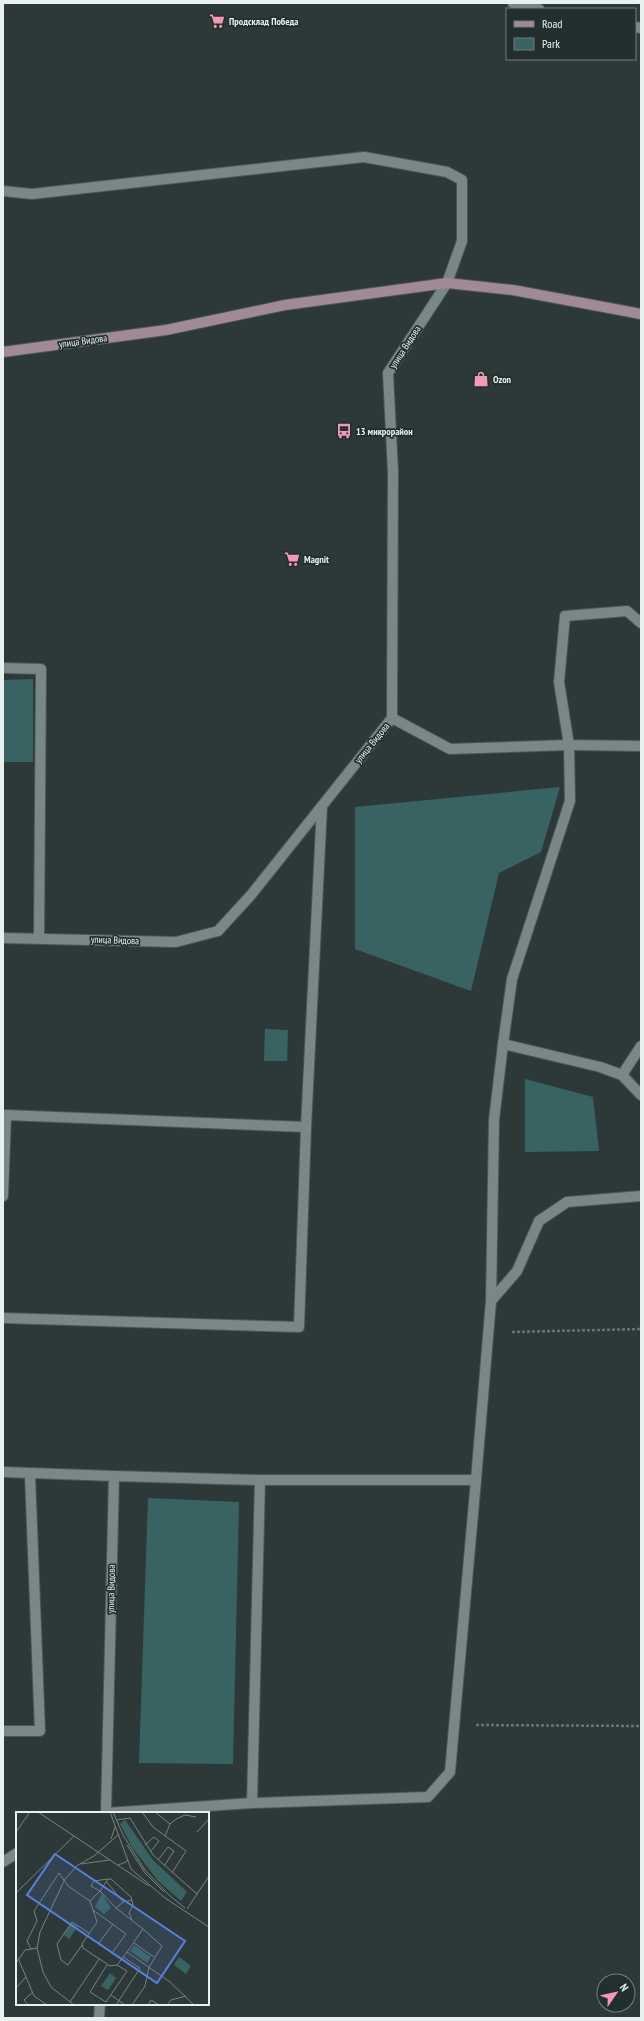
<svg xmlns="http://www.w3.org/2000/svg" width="644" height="2021" font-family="'PT Sans Narrow',sans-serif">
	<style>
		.green { fill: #396363 }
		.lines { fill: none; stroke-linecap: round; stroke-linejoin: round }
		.lane-casing { stroke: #4c5656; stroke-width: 12 }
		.street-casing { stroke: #4c5656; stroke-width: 12 }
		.secondary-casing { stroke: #4c5656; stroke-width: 12 }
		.path { stroke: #687272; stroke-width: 2.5; stroke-dasharray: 3 2; stroke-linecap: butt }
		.lane { stroke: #7a8787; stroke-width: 10 }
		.street { stroke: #7a8787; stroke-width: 10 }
		.secondary { stroke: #a18a94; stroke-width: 10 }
		.labels { text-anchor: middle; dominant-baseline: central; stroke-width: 3.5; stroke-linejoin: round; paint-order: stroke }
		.poi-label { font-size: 10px; font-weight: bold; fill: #e9f0f0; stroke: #232e2e; text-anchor: start }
		.street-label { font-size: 10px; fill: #e9f0f0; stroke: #232e2e }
		.inset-road { fill: none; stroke: #788282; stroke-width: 1 }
		.view { fill: #5a7fdf; fill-opacity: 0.15; stroke: #5a7fdf; stroke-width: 2 }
		.inset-edge { fill: none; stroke: #e9f0f0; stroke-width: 2 }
	</style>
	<rect width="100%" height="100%" fill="#2d3938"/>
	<g class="green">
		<path d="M33 679V762H3V680Z"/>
		<path d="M560 787 541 852 499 873 471 991 355 949V807Z"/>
		<path d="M265 1029 288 1030 287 1061H264Z"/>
		<path d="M525 1079 593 1097 599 1151 525 1152Z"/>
		<path d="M148 1498 239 1502 233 1764 139 1763Z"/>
	</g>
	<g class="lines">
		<g class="lane-casing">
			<g id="lane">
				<path d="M3 191 32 194 364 157 447 172 462 180V241L447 283"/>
				<path d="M641 623 627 611 565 616 559 682 569 745 641 746"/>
				<path d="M3 668 41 669 39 938"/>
				<path d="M503 1044 600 1067 622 1075 641 1095"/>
				<path d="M622 1075 641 1046"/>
				<path d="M3 1196 6 1115 306 1127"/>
				<path d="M491 1301 517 1271 539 1221 567 1202 641 1196"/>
				<path d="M3 1318 299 1327 306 1127 322 806"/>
				<path d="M114 1476 260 1480H476L491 1301 494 1120 503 1044 512 979 570 801 569 745 450 749 392 718"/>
				<path d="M3 1731H40L30 1475"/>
				<path d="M252 1803 260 1480"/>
			</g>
		</g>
		<g class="street-casing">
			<g id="street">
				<path d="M513 3 539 9"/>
				<path d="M635 27 641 28"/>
				<path d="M3 938 176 942 218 931 251 895 392 718 393 472 388 373 447 283"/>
				<path d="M3 1472 114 1476 106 1813"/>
				<path d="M106 1813 252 1803 428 1797 450 1772 476 1480"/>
				<path d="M3 1862 17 1853"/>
				<path d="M99 2018 100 2004"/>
			</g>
		</g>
		<g class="secondary-casing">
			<path id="secondary" d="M3 352 166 330 285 305 447 283 513 290 641 314"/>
		</g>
		<g class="path">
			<path d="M512 1332 641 1329"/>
			<path d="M476 1725 641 1726"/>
		</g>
		<use href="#lane" class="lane"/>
		<use href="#street" class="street"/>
		<use href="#secondary" class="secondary"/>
	</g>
	<defs>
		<g id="supermarket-bare" transform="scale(1.2)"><path d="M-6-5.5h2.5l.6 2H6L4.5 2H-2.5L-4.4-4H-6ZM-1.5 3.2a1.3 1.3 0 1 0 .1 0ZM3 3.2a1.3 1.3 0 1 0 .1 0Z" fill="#f19ab3" stroke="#232e2e" stroke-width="2.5" paint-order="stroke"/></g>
		<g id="shop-bare" transform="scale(1.2)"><path d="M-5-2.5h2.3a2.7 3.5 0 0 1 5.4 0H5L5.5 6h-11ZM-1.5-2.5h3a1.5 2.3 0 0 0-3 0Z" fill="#f19ab3" stroke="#232e2e" stroke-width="2.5" paint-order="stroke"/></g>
		<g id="bus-bare" transform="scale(1.2)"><path d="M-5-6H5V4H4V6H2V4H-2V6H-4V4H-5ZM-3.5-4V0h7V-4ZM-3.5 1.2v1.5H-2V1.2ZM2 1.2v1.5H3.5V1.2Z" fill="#f19ab3" stroke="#232e2e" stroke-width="2.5" paint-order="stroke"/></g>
	</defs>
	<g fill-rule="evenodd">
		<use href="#supermarket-bare" x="217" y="21"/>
		<use href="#shop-bare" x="481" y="379"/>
		<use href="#bus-bare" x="344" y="431"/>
		<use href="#supermarket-bare" x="292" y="559"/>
	</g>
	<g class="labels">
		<g class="poi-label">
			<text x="229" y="21">Продсклад Победа</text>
			<text x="493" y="379">Ozon</text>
			<text x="356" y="431">13 микрорайон</text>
			<text x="304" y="559">Magnit</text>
		</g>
		<g class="street-label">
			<text transform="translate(83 341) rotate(-8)">улица Видова</text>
			<text transform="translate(405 347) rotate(-57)">улица Видова</text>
			<text transform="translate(372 743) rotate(-51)">улица Видова</text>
			<text transform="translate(115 940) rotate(2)">улица Видова</text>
			<text transform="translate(111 1589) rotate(-89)">улица Видова</text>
		</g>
	</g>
	<g transform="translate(16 1812)">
		<rect width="193" height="193" fill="#2d3938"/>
		<path d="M109 8 137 48 171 80 165 89 142 69 116 35 104 12ZM86 81 95 96 88 102 79 95ZM56 111 62 114 53 127 48 123ZM118 133 135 145 131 151 114 139ZM163 145 175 154 170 162 158 153ZM94 161 100 166 92 178 85 174Z" fill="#396363"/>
		<path class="inset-road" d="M22 0 133 74M94 0 115 57 149 86 193 115M97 0 107 23 129 58 153 83 169 96M126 0 137 15 170 39 156 61M139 0 154 12M101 8 114 6 137 43 181 82M0 20 14 0M181 20 193 7M149 24 154 12 160 7 169 3 180 5M95 27 99 15M111 33 129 61 148 80M129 33 138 25 143 29 135 39M78 44 103 22M142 48 152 35 158 39 148 54M65 52 93 48M102 53 110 50 112 47M92 67 78 69 75 74 84 79 92 67H95L115 85 117 93 113 101 116 108M90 69 107 90M0 81 58 24M74 89 84 79 100 96 127 117 111 140M100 96 107 90 116 88M171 97 193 64M77 98 110 122 96 141 83 131 97 112M118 131 138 145M66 133 52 153 45 148 41 132 56 110 73 121M15 137 11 129 21 109 18 99 43 61 52 74 74 89 81 110 66 132 67 136 94 154 101 153 111 140 154 170 178 193M2 146 18 184 31 193M0 151 9 138 21 136M91 153 74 180 90 190 111 159 101 153M0 176 10 165M95 183 109 193M54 190 83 147M12 193 8 188 17 180M58 193 35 175 27 160 21 136 24 120 49 67 62 53 78 44M100 193 124 156 107 145M116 193 129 174 133 155 146 134 127 117M132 193 135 188 143 193M151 193 155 188 170 184"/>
		<path class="view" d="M39 42 169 129 141 171 11 83Z"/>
		<rect width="193" height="193" class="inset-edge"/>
	</g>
	<rect width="644" height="2021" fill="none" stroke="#e9f0f0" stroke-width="8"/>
	<rect x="506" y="8" width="130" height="52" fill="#232e2e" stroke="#727c7c"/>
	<rect x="514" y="21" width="20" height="6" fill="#a18a94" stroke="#727c7c"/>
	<text x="542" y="28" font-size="12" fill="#e9f0f0">Road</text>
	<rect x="514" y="38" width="20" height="12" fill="#396363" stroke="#727c7c"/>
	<text x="542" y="48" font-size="12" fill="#e9f0f0">Park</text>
	<g transform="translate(616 1993) rotate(56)"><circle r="19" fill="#232e2e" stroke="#727c7c"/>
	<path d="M0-3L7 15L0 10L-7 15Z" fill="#f19ab3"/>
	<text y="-6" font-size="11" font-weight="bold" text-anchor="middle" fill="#e9f0f0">N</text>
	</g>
</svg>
